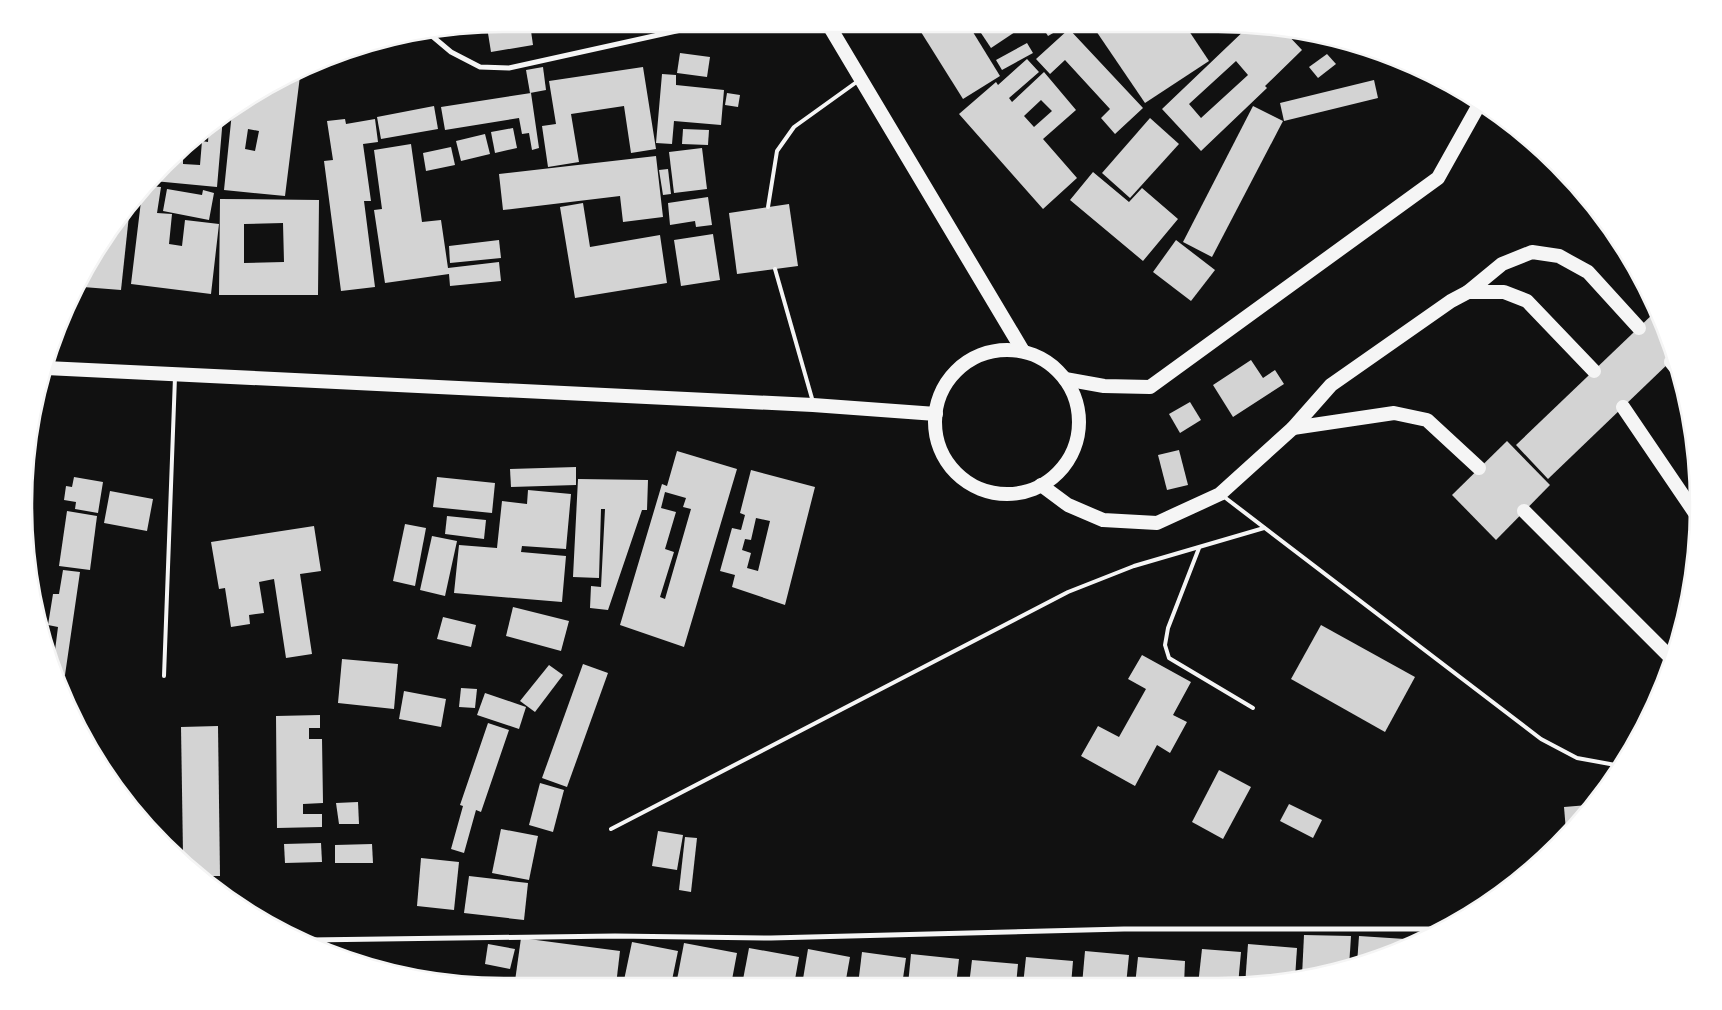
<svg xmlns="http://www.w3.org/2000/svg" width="1722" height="1010" font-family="Karla,sans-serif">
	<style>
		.building { fill: #d3d3d3; fill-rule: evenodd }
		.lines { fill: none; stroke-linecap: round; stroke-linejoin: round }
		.service { stroke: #f5f5f5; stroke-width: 4 }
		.minor { stroke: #f5f5f5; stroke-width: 5 }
		.trunk { stroke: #f5f5f5; stroke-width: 14 }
		.rim { fill: none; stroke: #f5f5f5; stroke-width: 2.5 }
	</style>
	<rect width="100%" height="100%" fill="#111"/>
	<g class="building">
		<path d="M505 24H530L533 45 491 52 487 27Z"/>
		<path d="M633 24H653V25L634 28Z"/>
		<path d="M916 24H968L1000 76 963 99Z"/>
		<path d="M975 24H1027L991 48Z"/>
		<path d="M1041 25H1067L1048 36Z"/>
		<path d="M1092 25H1185L1209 61 1145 103Z"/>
		<path d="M1250 25 1285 32 1302 50 1265 86 1267 88 1201 151 1162 109ZM1236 61 1248 75 1201 118 1189 104Z"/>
		<path d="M1069 29 1143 108 1115 134 1101 118 1110 109 1065 60 1050 74 1036 59Z"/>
		<path d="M1027 43 1033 53 1002 70 996 60Z"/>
		<path d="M680 53 710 57 707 77 677 73Z"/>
		<path d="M1327 54 1336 64 1318 78 1309 67Z"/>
		<path d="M1027 59 1039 72 1009 98 1012 102 1044 72 1076 110 1043 139 1077 178 1043 209 959 114 996 82 998 85ZM1041 100 1052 111 1034 127 1024 116Z"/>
		<path d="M543 67 546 90 530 93 526 70Z"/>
		<path d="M643 67 656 149 631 153 624 106 571 114 579 162 548 167 542 126 556 124 549 81Z"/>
		<path d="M662 74 676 75V85L724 90 721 125 674 121 672 144 656 143Z"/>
		<path d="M300 76 285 196 224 190 232 112ZM248 129 259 131 255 151 245 149Z"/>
		<path d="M1374 80 1378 98 1284 121 1280 103Z"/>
		<path d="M531 93 539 148 532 150 529 133 522 134 519 118 445 130 441 107Z"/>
		<path d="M727 93 740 95 738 107 725 105Z"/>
		<path d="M434 106 438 129 381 139 377 117Z"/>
		<path d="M1253 106 1283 121 1212 257 1183 242Z"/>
		<path d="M223 117 217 187 154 181 183 152V164L200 165 202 141 208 142 209 126Z"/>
		<path d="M1150 118 1179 144 1130 198 1102 173Z"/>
		<path d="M345 119 346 124 375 119 378 142 363 144 371 201H364L375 287 341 291 324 161 333 160 327 121Z"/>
		<path d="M513 128 517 148 495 153 491 132Z"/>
		<path d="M683 129 709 130 708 145 682 144Z"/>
		<path d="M485 134 490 154 461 161 456 141Z"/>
		<path d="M411 144 422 222 441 220 448 268 499 262 501 281 450 286 449 274 385 283 374 210 382 209 374 150Z"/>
		<path d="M451 147 455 165 426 171 423 153Z"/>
		<path d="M702 148 707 189 674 193 669 152Z"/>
		<path d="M656 156 663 217 623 222 620 196 503 210 499 174Z"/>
		<path d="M668 169 671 194 663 195 659 170Z"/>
		<path d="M1093 172 1129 202 1142 188 1178 219 1143 261 1070 200Z"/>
		<path d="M149 186 161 187 157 213 172 214 169 244 182 246 185 220 219 224 211 294 131 284 142 193Z"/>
		<path d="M167 189 202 195 203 190 214 193 209 220 163 211Z"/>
		<path d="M708 197 712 225 696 227 695 221 670 225 668 203Z"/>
		<path d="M220 199 319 200 318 295H219ZM283 223 284 262 244 263V224Z"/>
		<path d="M583 203 590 247 660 235 667 283 575 298 560 207Z"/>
		<path d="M789 204 798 266 737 274 729 213Z"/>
		<path d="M130 206 121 290 83 287 123 212Z"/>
		<path d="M713 234 720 280 681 286 674 240Z"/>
		<path d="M499 240 501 258 450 263 449 246Z"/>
		<path d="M1176 240 1215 270 1191 301 1153 272Z"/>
		<path d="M1656 311 1662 321 1673 359 1548 479 1516 445Z"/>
		<path d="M1251 360 1263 378 1275 370 1284 384 1233 417 1213 385Z"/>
		<path d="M1190 402 1201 420 1180 433 1169 414Z"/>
		<path d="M1507 441 1550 485 1496 540 1452 495Z"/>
		<path d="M1179 450 1188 485 1167 490 1158 455Z"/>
		<path d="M677 451 737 469 684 647 620 625 662 484 667 486ZM665 492 686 498 683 507 691 509 665 599 660 597 674 552 665 549 676 512 661 508Z"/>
		<path d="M576 467V485L511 487 510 469Z"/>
		<path d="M751 470 815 487 785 605 732 587 735 575 720 571 732 528 741 530 745 515 740 513ZM756 518 770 521 758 571 747 568 751 553 742 550 745 539 751 540Z"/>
		<path d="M74 477 103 482 98 513 75 509 76 502 64 500 66 486 72 487Z"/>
		<path d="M437 477 495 483 492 513 433 507Z"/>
		<path d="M578 479 648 480 647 510H642L608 610 590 608 591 586 601 587 605 509H601L599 578 573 577Z"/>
		<path d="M528 490 571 494 566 549 522 546 521 552 566 556 562 602 454 593 459 545 497 548 502 501 527 504Z"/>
		<path d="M110 491 153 499 147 531 104 523Z"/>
		<path d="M67 511 97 516 90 570 59 566Z"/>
		<path d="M447 516 486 520 484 539 445 534Z"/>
		<path d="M405 524 426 528 415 586 393 581Z"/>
		<path d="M314 526 321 571 300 574 312 654 286 658 274 579 259 582 264 613 249 615 250 624 231 627 225 588 219 589 211 542Z"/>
		<path d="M432 536 457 541 445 596 420 590Z"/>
		<path d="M63 570 80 572 65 675 57 674 53 666 58 627 48 625 53 594H59Z"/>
		<path d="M513 607 569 621 561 651 506 636Z"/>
		<path d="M443 617 476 625 471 647 437 639Z"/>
		<path d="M1321 625 1415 677 1385 732 1291 679Z"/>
		<path d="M1142 655 1191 682 1173 715 1187 722 1170 753 1157 745 1135 786 1081 756 1098 726 1119 737 1146 689 1128 679Z"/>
		<path d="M342 659 398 664 394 709 338 703Z"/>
		<path d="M583 664 608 673 567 787 542 778Z"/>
		<path d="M549 665 563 675 535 712 520 701Z"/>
		<path d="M59 678H65V689Z"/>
		<path d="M461 688 477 689 475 708 459 707Z"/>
		<path d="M404 691 446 699 441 727 399 719Z"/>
		<path d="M485 693 526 707 519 729 477 715Z"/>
		<path d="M320 715V728H309V739H322L323 803 303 804V814H322V827L277 828 276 716Z"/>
		<path d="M488 723 509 730 481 812 476 810 464 853 451 849 463 806 460 805Z"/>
		<path d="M218 726 220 876H207L183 854 181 727Z"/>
		<path d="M1219 770 1251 787 1223 839 1192 822Z"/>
		<path d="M540 783 564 790 553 832 529 825Z"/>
		<path d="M358 802 359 824H339L336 803Z"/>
		<path d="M1289 804 1322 820 1313 838 1280 821Z"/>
		<path d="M1588 805 1566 831 1564 807Z"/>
		<path d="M501 829 538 836 529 880 492 873Z"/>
		<path d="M658 831 683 835 677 870 652 866Z"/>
		<path d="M685 837 697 838 691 892 679 890Z"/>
		<path d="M321 843 322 862 285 863 284 844Z"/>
		<path d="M372 844 373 863H335V845Z"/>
		<path d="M421 858 459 862 454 910 417 906Z"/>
		<path d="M469 876 528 883 524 920 464 913Z"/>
		<path d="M1304 935 1351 936 1349 967 1342 970 1302 976Z"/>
		<path d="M1359 936 1405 939 1404 944 1357 964Z"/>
		<path d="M521 938 620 951 616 985H547L515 981Z"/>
		<path d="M632 942 678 951 671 985H623Z"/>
		<path d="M684 943 737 953 731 985H676Z"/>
		<path d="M488 944 515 949 510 969 485 964Z"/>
		<path d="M1248 944 1297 948 1295 978 1245 985Z"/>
		<path d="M749 948 799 957 794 985H742Z"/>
		<path d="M808 949 850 957 845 985H802Z"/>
		<path d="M1202 949 1241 952 1238 985H1198Z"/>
		<path d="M1085 951 1129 955 1126 985H1082Z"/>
		<path d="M862 952 906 958 902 985H858Z"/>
		<path d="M911 954 959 959 956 985H908Z"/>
		<path d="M1026 957 1073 961 1071 985H1023Z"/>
		<path d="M1138 957 1185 961 1184 985H1135Z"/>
		<path d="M972 960 1018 964 1016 985H969Z"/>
	</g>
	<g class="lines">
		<g class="service">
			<path d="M768 207 777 151 794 127 858 81"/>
			<path d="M775 269 813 402"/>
			<path d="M1223 496 1541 739 1577 758 1621 766"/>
			<path d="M1199 548 1168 628 1165 645 1169 658 1253 708"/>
			<path d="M164 676 175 377"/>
			<path d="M611 829 1068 592 1134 566 1264 528"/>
		</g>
		<g class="minor">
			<path d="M432 36 451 52 480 67 509 68 708 24"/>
			<path d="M309 940 615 936 771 938 1124 929H1440"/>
		</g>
		<g class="trunk">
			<path d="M828 24 1023 351"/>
			<path d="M1468 292 1502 264 1532 252 1559 256 1588 272 1639 328"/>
			<circle cx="1007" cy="422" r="72"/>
			<path d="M1671 362 1675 367"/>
			<path d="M46 368 813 405 936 414"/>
			<path d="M1065 379 1104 386 1150 387 1438 178 1480 103"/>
			<path d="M1623 407 1697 516"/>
			<path d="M1293 428 1394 413 1427 420 1479 468"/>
			<path d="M1041 485 1068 505 1103 520 1157 523 1220 494 1293 428 1331 385 1451 301 1468 292H1504L1527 301 1594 371"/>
			<path d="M1524 511 1671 658"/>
		</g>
	</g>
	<path d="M0 0H1722V1010H0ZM504 32H1218A472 472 0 0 1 1690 504V506A472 472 0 0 1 1218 978H504A472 472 0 0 1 32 506V504A472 472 0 0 1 504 32Z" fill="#fff" fill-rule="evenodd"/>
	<path class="rim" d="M504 32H1218A472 472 0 0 1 1690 504V506A472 472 0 0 1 1218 978H504A472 472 0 0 1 32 506V504A472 472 0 0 1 504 32Z"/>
</svg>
